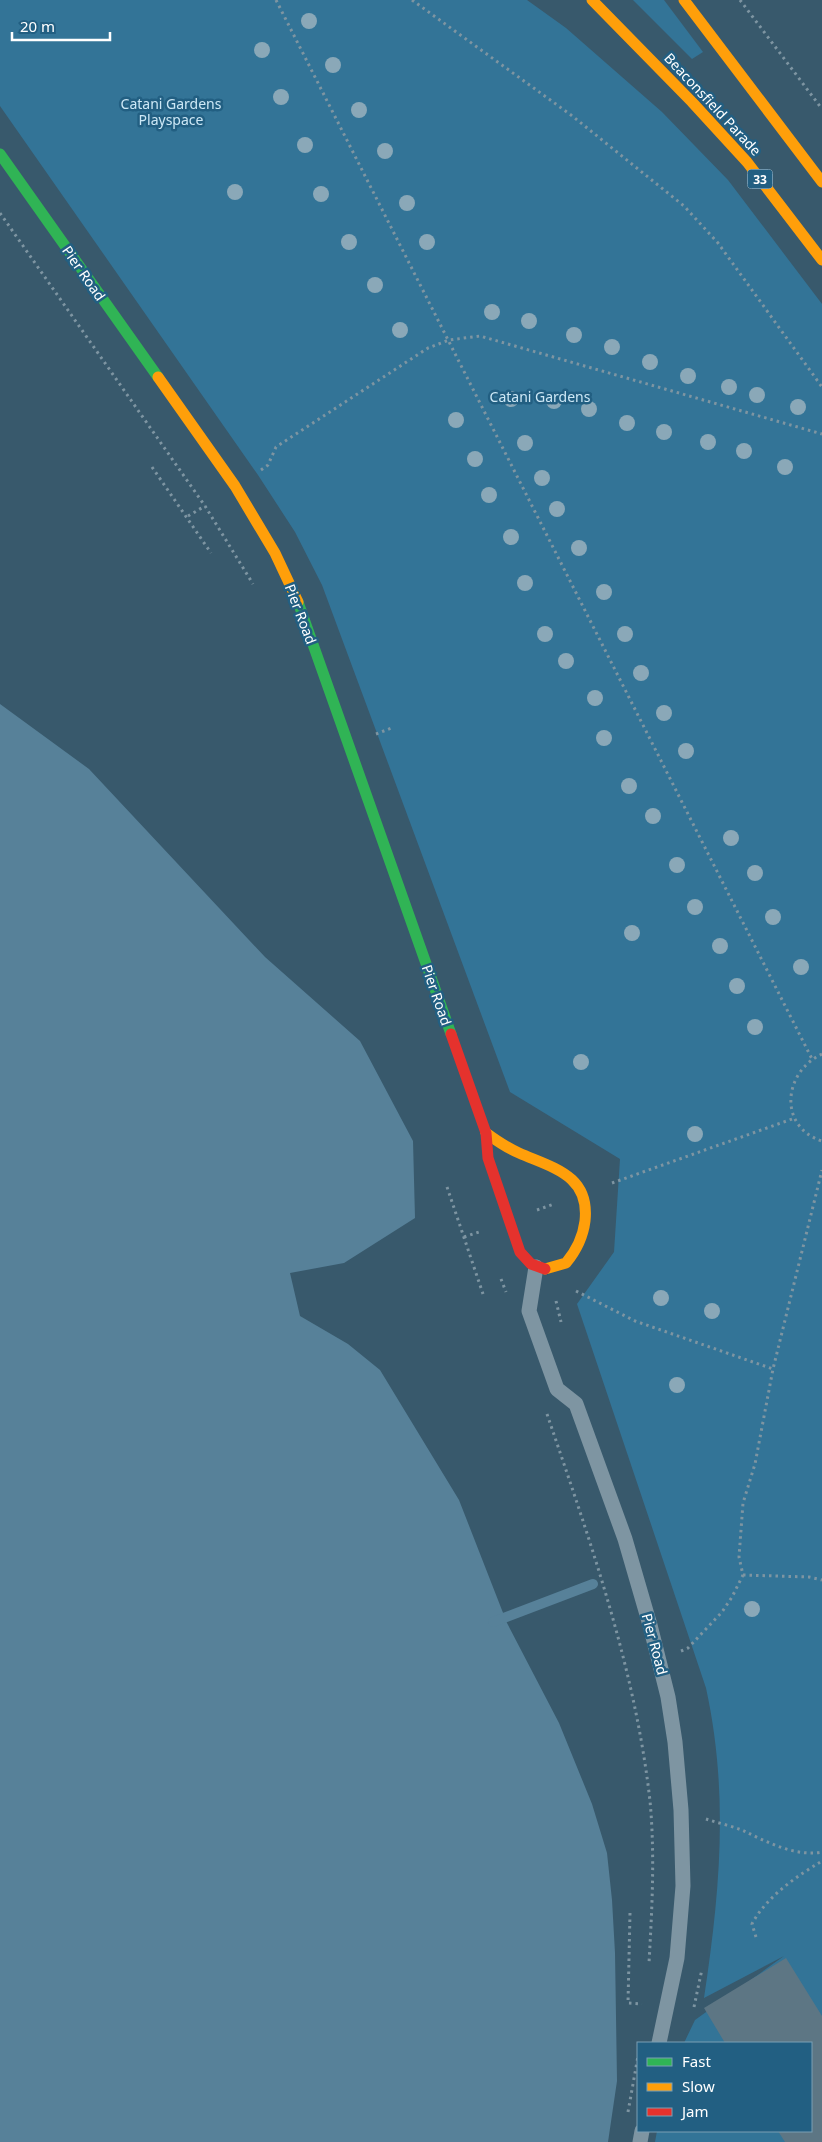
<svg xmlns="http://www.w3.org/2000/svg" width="822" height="2142" font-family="'Noto Sans',sans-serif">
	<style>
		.green { fill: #337497 }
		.water { fill: #578199 }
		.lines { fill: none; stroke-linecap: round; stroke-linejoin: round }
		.stream { stroke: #578199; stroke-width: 10 }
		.building { fill: #5d7684 }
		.path { stroke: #7e95a2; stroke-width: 3; stroke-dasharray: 2.5 4; stroke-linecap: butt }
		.lane { stroke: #7e95a2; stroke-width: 15 }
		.fast { stroke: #30b455; stroke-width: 11 }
		.slow { stroke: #ff9f0a; stroke-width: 11 }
		.jam { stroke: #e5322d; stroke-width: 11 }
		.tree { fill: #8aa8b8 }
		.labels { text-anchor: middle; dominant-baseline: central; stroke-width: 5; stroke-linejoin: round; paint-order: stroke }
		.shield { fill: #225f82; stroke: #bdcfda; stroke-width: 1 }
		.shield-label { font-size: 12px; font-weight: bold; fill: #fff }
		.park-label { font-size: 14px; fill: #cde8f6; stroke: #225f82 }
		.street-label { font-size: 14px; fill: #fff; stroke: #225f82 }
	</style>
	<rect width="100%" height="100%" fill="#38596c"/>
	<g class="green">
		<path d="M0 0H527L566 28 662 112 728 180 822 304V2142H655L657 2131H811V2043H684L695 2020 784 1956 704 1998C720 1892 729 1793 706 1688L577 1304 614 1252 620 1159 510 1092 322 585 295 532 258 475 0 106Z"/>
		<path d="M633 0H664L703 52 692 59Z"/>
	</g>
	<path class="water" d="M0 704 89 769 265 957 360 1041 413 1141 415 1218 344 1263 290 1273 300 1316 348 1344 380 1370 459 1500 507 1623 559 1723 592 1804 607 1853 612 1900 615 1953 617 2081 608 2142H0Z"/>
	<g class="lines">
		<path class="stream" d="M493 1622 593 1584"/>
	</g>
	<path class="building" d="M786 1958 822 2016V2142H785L778 2131H811V2043H725L704 2008Z"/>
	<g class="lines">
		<g class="path">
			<path d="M276 0 812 1059"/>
			<path d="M412 0 571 115 684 206 718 243 822 387"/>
			<path d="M740 0 822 109"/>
			<path d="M0 213 205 506 253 584"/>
			<path d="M152 467 211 553"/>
			<path d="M261 470 268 465 276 447 428 348 449 340 480 336 822 434"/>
			<path d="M188 516 205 506"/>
			<path d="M376 734 394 727"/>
			<path d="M822 1054C783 1072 778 1127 822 1141"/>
			<path d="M612 1183 795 1118"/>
			<path d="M447 1187 483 1294"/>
			<path d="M537 1210 554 1204"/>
			<path d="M464 1237 482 1231"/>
			<path d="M501 1279 506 1292"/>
			<path d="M576 1291 635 1321 773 1369"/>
			<path d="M556 1301 561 1322"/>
			<path d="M547 1414C590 1541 635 1667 650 1801 655 1855 652 1909 649 1963"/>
			<path d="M743 1575 809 1577 822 1580"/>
			<path d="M681 1651 688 1648 722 1612 732 1597 743 1575 739 1557 743 1503 755 1464 773 1369 822 1170"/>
			<path d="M706 1819C718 1823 732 1826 744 1831 767 1842 795 1857 822 1852"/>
			<path d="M630 1913 628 2003 642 2004"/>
			<path d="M756 1937 752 1924C766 1897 797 1876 822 1861"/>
			<path d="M694 2007 702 1969"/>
			<path d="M628 2112 638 2056"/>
		</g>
		<g class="lane">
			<path d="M536 1267 529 1311 557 1389 576 1404 625 1539 650 1625 668 1697 675 1742 681 1810 683 1886 677 1958 659 2043"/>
			<path d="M640 2142 642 2131"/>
		</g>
		<g class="fast">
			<path d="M0 154 158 377"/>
			<path d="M298 602 451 1034"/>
		</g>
		<g class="slow">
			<path d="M592 0 692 102 747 162 822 260"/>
			<path d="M684 0 822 182"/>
			<path d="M158 377 235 486 275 553 298 602"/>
			<path d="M486 1133C497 1141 507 1148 519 1153 553 1168 590 1175 585 1221 583 1237 576 1251 566 1263L545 1269"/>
		</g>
		<path class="jam" d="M451 1034 486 1133 488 1158 520 1252 531 1264 545 1269"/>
	</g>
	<g class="tree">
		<circle cx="309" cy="21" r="8"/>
		<circle cx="262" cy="50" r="8"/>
		<circle cx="333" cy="65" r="8"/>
		<circle cx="281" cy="97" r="8"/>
		<circle cx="359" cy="110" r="8"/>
		<circle cx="305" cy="145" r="8"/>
		<circle cx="385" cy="151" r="8"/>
		<circle cx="235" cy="192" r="8"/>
		<circle cx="321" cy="194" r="8"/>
		<circle cx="407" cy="203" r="8"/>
		<circle cx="349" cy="242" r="8"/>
		<circle cx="427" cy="242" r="8"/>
		<circle cx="375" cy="285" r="8"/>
		<circle cx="492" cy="312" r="8"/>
		<circle cx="529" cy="321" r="8"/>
		<circle cx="400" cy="330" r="8"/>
		<circle cx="574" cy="335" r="8"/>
		<circle cx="612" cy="347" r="8"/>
		<circle cx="650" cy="362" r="8"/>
		<circle cx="688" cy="376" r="8"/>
		<circle cx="729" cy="387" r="8"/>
		<circle cx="757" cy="395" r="8"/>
		<circle cx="511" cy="399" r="8"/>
		<circle cx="554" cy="401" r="8"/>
		<circle cx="798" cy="407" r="8"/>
		<circle cx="589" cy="409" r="8"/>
		<circle cx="456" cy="420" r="8"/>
		<circle cx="627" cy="423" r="8"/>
		<circle cx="664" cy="432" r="8"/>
		<circle cx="708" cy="442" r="8"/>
		<circle cx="525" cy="443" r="8"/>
		<circle cx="744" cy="451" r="8"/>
		<circle cx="475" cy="459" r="8"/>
		<circle cx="785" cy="467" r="8"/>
		<circle cx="542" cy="478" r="8"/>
		<circle cx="489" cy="495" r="8"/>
		<circle cx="557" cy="509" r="8"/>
		<circle cx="511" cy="537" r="8"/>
		<circle cx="579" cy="548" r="8"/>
		<circle cx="525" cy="583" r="8"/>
		<circle cx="604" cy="592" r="8"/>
		<circle cx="545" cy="634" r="8"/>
		<circle cx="625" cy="634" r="8"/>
		<circle cx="566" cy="661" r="8"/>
		<circle cx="641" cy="673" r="8"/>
		<circle cx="595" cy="698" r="8"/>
		<circle cx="664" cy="713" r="8"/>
		<circle cx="604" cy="738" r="8"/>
		<circle cx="686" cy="751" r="8"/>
		<circle cx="629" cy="786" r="8"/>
		<circle cx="653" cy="816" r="8"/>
		<circle cx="731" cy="838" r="8"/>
		<circle cx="677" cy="865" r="8"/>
		<circle cx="755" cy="873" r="8"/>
		<circle cx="695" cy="907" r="8"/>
		<circle cx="773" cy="917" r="8"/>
		<circle cx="632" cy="933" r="8"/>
		<circle cx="720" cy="946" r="8"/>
		<circle cx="801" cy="967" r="8"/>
		<circle cx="737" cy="986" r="8"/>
		<circle cx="755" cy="1027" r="8"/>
		<circle cx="581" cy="1062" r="8"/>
		<circle cx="695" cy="1134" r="8"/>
		<circle cx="661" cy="1298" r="8"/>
		<circle cx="712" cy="1311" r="8"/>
		<circle cx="677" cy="1385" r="8"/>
		<circle cx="752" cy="1609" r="8"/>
	</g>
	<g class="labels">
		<rect class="shield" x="747.5" y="169.5" width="25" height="19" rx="4"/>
		<g class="shield-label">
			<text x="760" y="179">33</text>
		</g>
		<g class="park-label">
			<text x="171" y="103">Catani Gardens<tspan x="171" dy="16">Playspace</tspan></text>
			<text x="540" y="396">Catani Gardens</text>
		</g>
		<g class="street-label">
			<text transform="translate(713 104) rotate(47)">Beaconsfield Parade</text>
			<text transform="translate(84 273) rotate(55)">Pier Road</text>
			<text transform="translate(301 614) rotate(69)">Pier Road</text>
			<text transform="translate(437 995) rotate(71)">Pier Road</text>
			<text transform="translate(655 1644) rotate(75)">Pier Road</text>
		</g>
	</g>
	<rect x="637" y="2042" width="175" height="90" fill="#225f82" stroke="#7a9fb4"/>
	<rect x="647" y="2058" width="25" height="8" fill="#30b455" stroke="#7a9fb4"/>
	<text x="682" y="2067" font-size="15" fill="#ffffff">Fast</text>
	<rect x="647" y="2083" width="25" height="8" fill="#ff9f0a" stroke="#7a9fb4"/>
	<text x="682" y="2092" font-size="15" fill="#ffffff">Slow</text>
	<rect x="647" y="2108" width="25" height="8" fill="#e5322d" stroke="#7a9fb4"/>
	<text x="682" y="2117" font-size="15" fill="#ffffff">Jam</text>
	<path d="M12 32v8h98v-8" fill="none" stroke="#ffffff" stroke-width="2.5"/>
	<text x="20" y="32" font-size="15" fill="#ffffff" stroke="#225f82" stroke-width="4" paint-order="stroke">20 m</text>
</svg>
